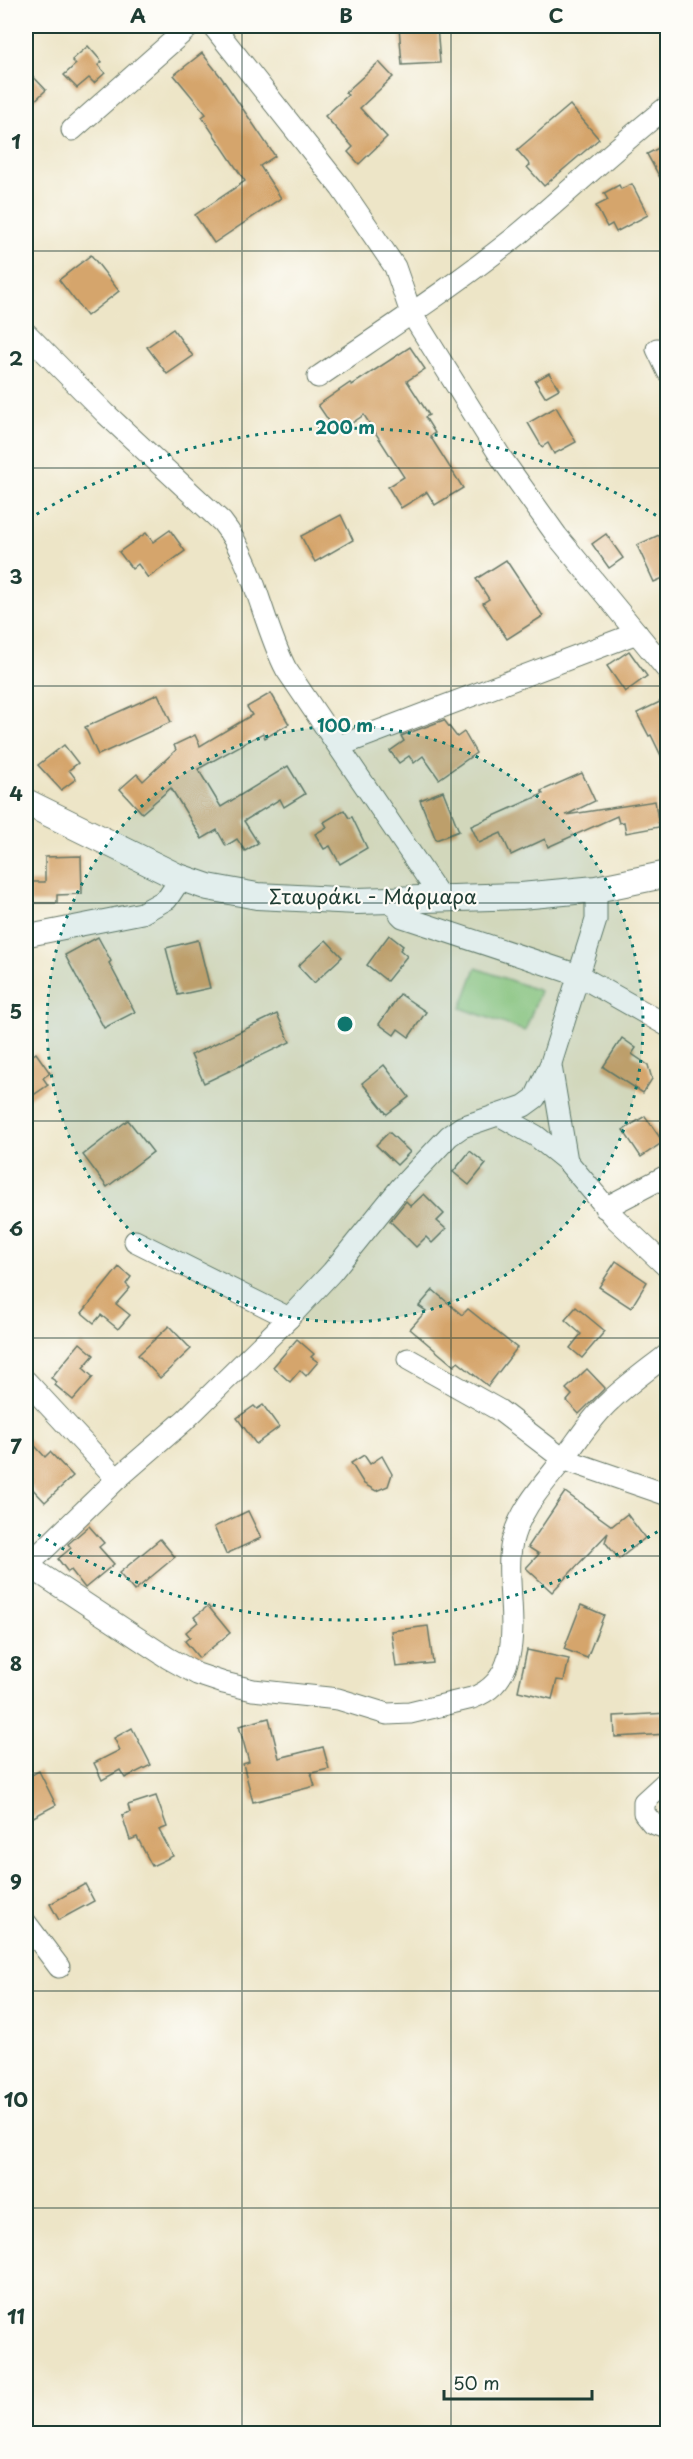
<svg xmlns="http://www.w3.org/2000/svg" width="693" height="2459" font-family="'Playpen Sans',sans-serif">
	<style>
		.green { fill: #9ad082; stroke: #5c865b; stroke-width: 1.5 }
		.building { fill: #d5a56c }
		.lines { fill: none; stroke-linecap: round; stroke-linejoin: round }
		.minor-casing { stroke: #677867; stroke-width: 23 }
		.tertiary-casing { stroke: #677867; stroke-width: 28 }
		.minor { stroke: #fff; stroke-width: 21 }
		.tertiary { stroke: #fff; stroke-width: 26 }
		.grid { fill: none; stroke: #1f3d34; stroke-width: 1.5; stroke-opacity: 0.55 }
		.ring { fill: none; stroke: #0f766e; stroke-width: 3; stroke-dasharray: 3 6 }
		.labels { text-anchor: middle; dominant-baseline: central; stroke-width: 4.5; stroke-linejoin: round; paint-order: stroke }
		.street-label { font-size: 20px; fill: #1f3d34; stroke: #fdfcf7 }
		.centre { fill: #0f766e; stroke: #fdfcf7; stroke-width: 3 }
		.ring-label { font-size: 18px; text-anchor: middle; font-weight: bold; fill: #0f766e; stroke: #fdfcf7; stroke-width: 4.5; stroke-linejoin: round; paint-order: stroke }
		.neatline { fill: none; stroke: #1f3d34; stroke-width: 2 }
		.grid-label { font-size: 20px; text-anchor: middle; font-weight: bold; fill: #1f3d34 }
	</style>
	<rect width="100%" height="100%" fill="#fdfcf7"/>
	<filter id="ink" filterUnits="userSpaceOnUse"><feTurbulence type="fractalNoise" baseFrequency=".0167" numOctaves="2"/><feDisplacementMap in="SourceGraphic" scale="12" xChannelSelector="R" yChannelSelector="G"/><feConvolveMatrix kernelMatrix="1 2 1 2 8 2 1 2 1" color-interpolation-filters="sRGB"/></filter>
	<filter id="wash" filterUnits="userSpaceOnUse"><feTurbulence type="fractalNoise" baseFrequency=".008" numOctaves="4" result="noise"/><feDisplacementMap in="SourceGraphic" scale="24" xChannelSelector="R" yChannelSelector="G"/><feGaussianBlur stdDeviation="1.35" result="paint"/><feColorMatrix in="noise" values="0 0 0 0 0 0 0 0 0 0 0 0 0 0 0 0 0 1.4 0 .05"/><feComposite in="paint" operator="in"/></filter>
	<g filter="url(#wash)">
		<rect width="100%" height="100%" fill="#ede5c7"/>
		<path class="green" d="M476 968 540 991 525 1031 461 1008Z"/>
		<g id="blocks">
			<g class="building">
				<path d="M399 26H437L440 63 402 65Z"/>
				<path d="M88 46 102 62 98 65 105 73 94 83 89 78 77 88 64 75 76 64 72 60Z"/>
				<path d="M202 53 221 77 275 156 260 166 281 198 214 243 195 215 245 181 202 117 206 114 174 75Z"/>
				<path d="M379 62 393 77 360 108 387 137 359 164 348 152 353 147 325 116 348 95 345 93Z"/>
				<path d="M26 69 46 90 26 109Z"/>
				<path d="M570 105 599 139 544 186 527 167 530 165 517 150Z"/>
				<path d="M668 143V192L647 154Z"/>
				<path d="M632 184 648 215 616 232 612 224 607 227 596 206 608 200 604 193 619 185 621 189Z"/>
				<path d="M91 255 119 291 87 316 59 280Z"/>
				<path d="M173 329 193 356 167 374 147 347Z"/>
				<path d="M410 347 425 369 407 381 429 415 425 417 435 433 430 436 463 488 435 505 427 492 401 508 388 487 404 477 364 415 337 433 318 405 350 383 352 385Z"/>
				<path d="M549 373 559 389 545 397 535 381Z"/>
				<path d="M556 407 576 442 554 454 548 443 542 447 528 423Z"/>
				<path d="M341 515 353 540 315 562 301 536Z"/>
				<path d="M170 530 185 551 148 578 138 564 132 569 119 552 146 533 153 542Z"/>
				<path d="M606 534 623 558 609 568 592 544Z"/>
				<path d="M659 535 660 538 668 535V576L654 582 637 545Z"/>
				<path d="M506 560 543 616 507 639 483 603 489 599 476 579Z"/>
				<path d="M629 651 647 676 625 692 607 666Z"/>
				<path d="M271 693 289 724 265 738 263 733 198 769 221 807 288 766 305 794 284 807 280 799 244 821 258 843 245 851 237 839 226 846 217 830 202 839 171 788 142 813 120 789 137 774 143 781 176 750 174 745 195 735 200 746 252 715 247 707Z"/>
				<path d="M158 694 171 722 98 755 85 727Z"/>
				<path d="M668 698V770L651 735 649 736 637 713Z"/>
				<path d="M444 720 457 737 464 732 476 753 439 779 423 756 414 763 409 756 399 763 390 751 404 741 401 736Z"/>
				<path d="M64 745 78 763 69 770 76 779 61 790 38 765Z"/>
				<path d="M582 773 595 801 566 815 655 801 659 827 626 833 624 822 619 823 617 816 548 847 545 839 511 855 501 833 479 843 471 826 543 794 541 791Z"/>
				<path d="M443 791 459 831 436 840 420 800Z"/>
				<path d="M344 810 349 818 352 817 367 848 340 864 330 846 324 849 315 834 327 827 324 822Z"/>
				<path d="M81 856 82 894 57 895V903H30L29 882H45V857Z"/>
				<path d="M389 935 403 946 400 950 407 956 387 981 367 965Z"/>
				<path d="M98 937 111 961 109 963 135 1012 104 1028 65 955Z"/>
				<path d="M198 940 210 988 178 995 166 948Z"/>
				<path d="M326 940 342 957 314 983 298 966Z"/>
				<path d="M400 994 426 1012 409 1037 398 1029 394 1035 379 1024Z"/>
				<path d="M277 1014 290 1042 204 1083 191 1055Z"/>
				<path d="M622 1038 636 1048 632 1054 648 1065 652 1079 643 1093 603 1067Z"/>
				<path d="M26 1053 29 1058 36 1053 50 1073 43 1078 48 1085 26 1100Z"/>
				<path d="M384 1065 409 1097 387 1114 362 1083Z"/>
				<path d="M645 1116 663 1142 641 1157 623 1130Z"/>
				<path d="M128 1120 153 1152 107 1187 83 1155Z"/>
				<path d="M389 1132 410 1152 397 1165 376 1145Z"/>
				<path d="M470 1151 486 1164 469 1185 453 1172Z"/>
				<path d="M424 1194 444 1214 437 1221 446 1229 432 1243 426 1237 416 1247 390 1221 406 1201 411 1206Z"/>
				<path d="M616 1261 647 1282 631 1308 599 1287Z"/>
				<path d="M119 1267 131 1277 126 1284 130 1288 116 1304 130 1315 118 1329 101 1315 94 1323 82 1313Z"/>
				<path d="M433 1290 462 1315 468 1309 517 1348 488 1386 458 1362 454 1366 410 1329 426 1311 419 1306Z"/>
				<path d="M576 1307 605 1331 582 1358 570 1348 581 1334 565 1320Z"/>
				<path d="M169 1326 191 1349 160 1378 138 1355Z"/>
				<path d="M297 1339 314 1354 311 1357 318 1362 306 1376 300 1370 290 1382 273 1367Z"/>
				<path d="M80 1343 94 1355 83 1368 93 1377 73 1400 55 1385 57 1382 51 1378Z"/>
				<path d="M587 1369 605 1388 579 1414 567 1401 572 1395 566 1389Z"/>
				<path d="M263 1405 279 1427 256 1444 237 1418 254 1406 257 1409Z"/>
				<path d="M26 1436 45 1457 50 1452 73 1476 45 1502 26 1482Z"/>
				<path d="M364 1455 370 1464 382 1456 392 1474 388 1486 376 1491 364 1484 351 1463Z"/>
				<path d="M565 1492 612 1526 627 1514 645 1538 619 1559 605 1542 608 1533 552 1592 526 1568 539 1554 528 1547Z"/>
				<path d="M248 1511 261 1538 226 1554 214 1527Z"/>
				<path d="M89 1526 104 1543 99 1547 114 1564 85 1588 71 1570 68 1572 58 1559 71 1548 68 1544Z"/>
				<path d="M160 1539 175 1557 134 1591 119 1573Z"/>
				<path d="M581 1605 604 1615 587 1658 564 1649Z"/>
				<path d="M208 1606 230 1633 199 1658 185 1641 190 1637 186 1632 198 1622 194 1617Z"/>
				<path d="M428 1626 433 1663 396 1667 391 1631Z"/>
				<path d="M527 1650 569 1659 564 1681 557 1680 552 1699 518 1691Z"/>
				<path d="M668 1713V1734L615 1737 614 1716Z"/>
				<path d="M269 1718 279 1758 323 1747 329 1769 311 1773 315 1786 253 1802 243 1764 249 1762 239 1726Z"/>
				<path d="M132 1728 151 1765 125 1778 120 1770 102 1780 94 1763 120 1750 114 1738Z"/>
				<path d="M39 1771 56 1805 26 1821V1778Z"/>
				<path d="M156 1796 167 1827 159 1830 173 1856 152 1866 137 1837 130 1840 122 1815 130 1812 128 1805Z"/>
				<path d="M85 1884 94 1901 59 1920 50 1904Z"/>
			</g>
		</g>
	</g>
	<g filter="url(#ink)">
		<use href="#blocks" fill-opacity="0" stroke="#677867" stroke-width="1.5"/>
		<g class="lines">
			<g class="minor-casing">
				<g id="minor">
					<path d="M213 26 341 188 395 267 411 313 502 459 557 536 668 671"/>
					<path d="M72 130 190 26"/>
					<path d="M26 333 106 414 222 522C255 563 262 623 286 669L441 898"/>
					<path d="M657 349 668 372"/>
					<path d="M318 377C385 331 455 286 519 234 569 192 616 147 668 106"/>
					<path d="M339 746 637 633"/>
					<path d="M395 900 400 914 403 917 578 975 668 1026"/>
					<path d="M26 936 142 913 167 899 181 878"/>
					<path d="M551 1066 567 1161 616 1219 668 1268"/>
					<path d="M499 1115 536 1136 567 1161"/>
					<path d="M605 1208 668 1175"/>
					<path d="M135 1241 289 1318"/>
					<path d="M408 1359 499 1410 563 1459 668 1495"/>
					<path d="M26 1381 117 1479"/>
					<path d="M27 1565 168 1658 197 1674 224 1683 253 1690 338 1699 387 1714 410 1713 472 1698C536 1675 501 1591 512 1542 520 1508 545 1483 565 1457 580 1437 593 1416 611 1400 629 1383 649 1369 668 1354"/>
					<path d="M26 1567 117 1479 185 1420 289 1318 332 1272 400 1188 449 1136 462 1127 524 1106 535 1098 551 1063 596 920V889"/>
					<path d="M668 1780 644 1802V1813L652 1823 668 1829"/>
					<path d="M26 1923 59 1967"/>
				</g>
			</g>
			<g class="tertiary-casing">
				<path id="tertiary" d="M26 802 176 876 208 887 257 896 357 901 521 896 596 889 668 874"/>
			</g>
			<use href="#minor" class="minor"/>
			<use href="#tertiary" class="tertiary"/>
		</g>
	</g>
	<path class="grid" d="M242 26V2434M451 26V2434M26 251H668M26 468H668M26 686H668M26 903H668M26 1121H668M26 1338H668M26 1556H668M26 1773H668M26 1991H668M26 2208H668"/>
	<circle cx="345" cy="1024" r="298" fill="#0f766e" fill-opacity=".12"/>
	<g class="ring">
		<circle cx="345" cy="1024" r="298"/>
		<path d="M665 1527A596 596 0 0 1 29 1529M29 519A596 596 0 0 1 665 521"/>
	</g>
	<g class="labels">
		<g class="street-label">
			<text x="373" y="896">Σταυράκι - Μάρμαρα</text>
		</g>
	</g>
	<circle cx="345" cy="1024" r="9" class="centre"/>
	<g class="ring-label">
		<text x="345" y="434">200 m</text>
		<text x="345" y="732">100 m</text>
	</g>
	<rect width="693" height="2459" fill="none" stroke="#fdfcf7" stroke-width="66"/>
	<path d="M444 2390v9h148v-9" fill="none" stroke="#1f3d34" stroke-width="3"/>
	<text x="453" y="2390" font-size="18" fill="#1f3d34" stroke="#fdfcf7" stroke-width="4.5" paint-order="stroke">50 m</text>
	<rect x="33" y="33" width="627" height="2393" class="neatline"/>
	<g class="grid-label">
		<text x="138" y="23">A</text>
		<text x="346" y="23">B</text>
		<text x="556" y="23">C</text>
		<text x="16" y="149">1</text>
		<text x="16" y="366">2</text>
		<text x="16" y="584">3</text>
		<text x="16" y="801">4</text>
		<text x="16" y="1019">5</text>
		<text x="16" y="1236">6</text>
		<text x="16" y="1454">7</text>
		<text x="16" y="1671">8</text>
		<text x="16" y="1889">9</text>
		<text x="16" y="2107">10</text>
		<text x="16" y="2324">11</text>
	</g>
</svg>
